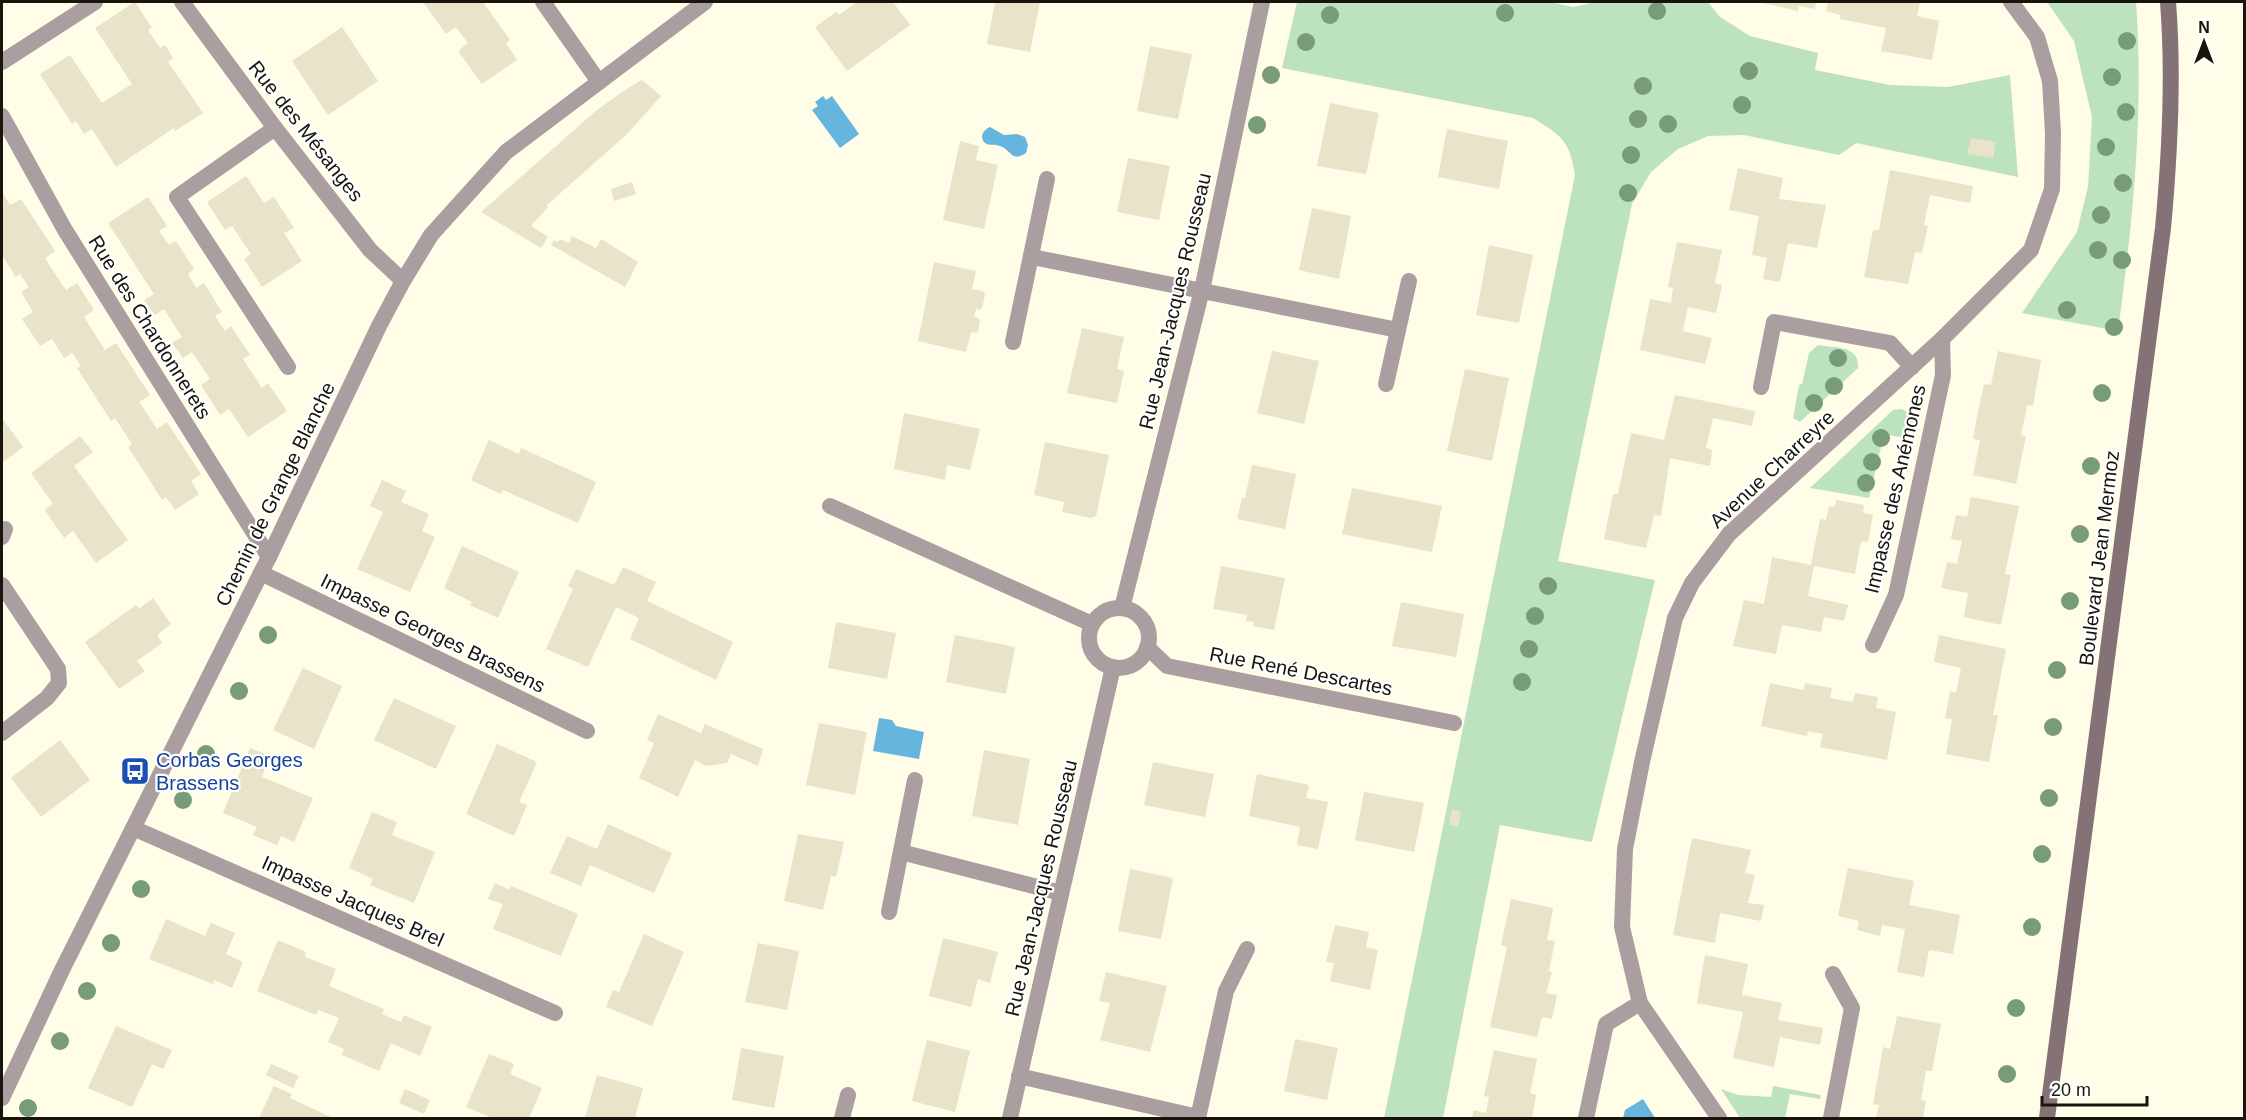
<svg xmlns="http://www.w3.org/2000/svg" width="2246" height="1120" font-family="Arial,sans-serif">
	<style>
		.green { fill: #bde2bf }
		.water { fill: #65b5de }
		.building { fill: #e8e3c9 }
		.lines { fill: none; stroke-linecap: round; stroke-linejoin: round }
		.service { stroke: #ab9ea1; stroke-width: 16 }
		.minor { stroke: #ab9ea1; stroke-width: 16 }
		.tertiary { stroke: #ab9ea1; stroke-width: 16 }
		.secondary { stroke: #847276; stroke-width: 16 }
		.tree { fill: #789c77 }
		.labels { text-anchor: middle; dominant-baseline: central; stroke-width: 4.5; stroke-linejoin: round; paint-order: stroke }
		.street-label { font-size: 20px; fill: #17150c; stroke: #fff }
		.transit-label { font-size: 20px; fill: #164399; stroke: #fff; text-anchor: start }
	</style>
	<rect width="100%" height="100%" fill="#fffce7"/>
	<g class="green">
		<path d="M1297 2H1549L1573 7 1596 2H1708L1720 17 1750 36 1818 53 1815 70 1890 85 1948 87 2010 75 2018 177 1856 143 1839 155 1744 135 1708 136 1678 149 1651 172 1632 204 1558 561 1655 580 1592 842 1500 825 1443 1118H1384L1575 175C1569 140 1563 137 1533 118L1282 68Z"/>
		<path d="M2047 2H2136C2144 112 2133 221 2118 331L2022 313 2077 232 2088 186 2092 117 2074 41Z"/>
		<path d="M1818 345C1835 348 1860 345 1858 368L1800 422 1793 418 1799 385 1802 384 1809 353Z"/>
		<path d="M1901 409C1911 413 1915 419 1913 429L1900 437 1884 434 1869 498 1810 488 1893 410Z"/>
		<path d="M1773 1086 1821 1095 1820 1099 1790 1094 1785 1118H1740L1721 1089 1738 1095 1771 1097Z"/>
	</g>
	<g class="water">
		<path d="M823 96 826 100 832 96 859 134 840 148 812 110 818 106 815 102Z"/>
		<path d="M990 127 1004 135 1017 134 1025 137 1028 145 1026 153C1011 163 1012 150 1000 146 994 144 990 146 985 143 979 137 983 130 990 127Z"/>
		<path d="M879 718 892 720 896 726 924 732 919 759 873 751Z"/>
		<path d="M1643 1099 1655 1118H1623L1625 1110Z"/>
	</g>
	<g class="building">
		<path d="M135 2 152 28 148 30 160 48 165 45 173 58 168 62 203 113 175 131 174 128 116 167 92 129 84 134 76 121 72 124 40 74 70 55 102 103 132 84 95 28Z"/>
		<path d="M423 2H483L510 40 506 43 517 60 482 84 458 51 468 43 456 27 446 34Z"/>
		<path d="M857 2H893L910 25 847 71 815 27 836 12 839 15Z"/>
		<path d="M995 2H1040L1030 52 987 44Z"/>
		<path d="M1759 2H1816L1815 9 1799 6 1798 11Z"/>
		<path d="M1828 2H1920L1917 16 1939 21 1932 60 1881 51 1886 28 1840 19 1841 15 1826 11Z"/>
		<path d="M342 27 378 81 328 115 292 61Z"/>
		<path d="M1150 46 1192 54 1178 119 1137 111Z"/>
		<path d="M642 80 661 96 626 135 547 205 548 207 531 226 548 237 541 248 481 212 597 110 628 88Z"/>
		<path d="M1330 103 1379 113 1366 174 1317 166Z"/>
		<path d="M1447 129 1508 141 1499 189 1438 177Z"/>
		<path d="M1971 138 1996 142 1993 158 1967 154Z"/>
		<path d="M960 141 979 146 976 160 998 165 984 229 943 220Z"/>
		<path d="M1128 158 1170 166 1159 220 1117 212Z"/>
		<path d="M1738 168 1783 178 1779 199 1826 205 1817 248 1788 243 1780 282 1763 279 1767 258 1752 255 1759 216 1729 210Z"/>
		<path d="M1890 170 1973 186 1970 203 1930 195 1924 225 1928 226 1922 253 1915 252 1908 284 1864 277 1873 230H1879Z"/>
		<path d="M246 176 264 203 274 197 294 228 284 233 302 261 262 287 244 259 251 254 232 226 225 230 207 202Z"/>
		<path d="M632 182 636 194 614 201 611 189Z"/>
		<path d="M2 192 10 205 21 199 55 251 45 258 53 271 66 290 77 283 94 310 84 317 105 350 116 343 150 395 139 402 148 415 157 429 167 422 201 474 191 481 199 494 175 510 166 497 162 500 145 473 128 447 132 444 115 418 111 421 77 368 81 366 72 353 64 358 52 339 40 346 22 319 33 312 21 292 29 287 20 274 16 277 2 255Z"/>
		<path d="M148 197 167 226 159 231 169 245 176 241 194 269 188 274 196 288 204 283 222 312 215 316 225 331 231 326 250 355 243 359 262 388 268 383 287 411 248 437 229 409 220 415 201 385 210 379 192 352 183 358 172 343 182 337 164 309 155 315 144 300 154 294 108 223Z"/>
		<path d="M1312 208 1351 216 1339 279 1299 270Z"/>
		<path d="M572 236 596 248 601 239 638 262 625 287 551 245 554 240 558 242 560 239 569 243Z"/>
		<path d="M1677 242 1722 250 1715 283 1722 285 1716 313 1688 307 1683 331 1712 338 1705 364 1640 350 1650 299 1671 303 1673 288 1668 287Z"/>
		<path d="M1489 245 1533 255 1519 323 1476 315Z"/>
		<path d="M934 262 976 271 972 289 983 291 985 295 982 308 979 310 976 309 974 316 980 320 978 331 974 333 971 332 966 352 918 341Z"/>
		<path d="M1082 328 1124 337 1117 369 1124 371 1117 403 1067 393Z"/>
		<path d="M1272 351 1319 361 1304 424 1257 413Z"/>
		<path d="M1998 351 2041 360 2033 406 2027 405 2024 421 2021 435 2026 436 2016 484 1973 475 1980 440 1973 439 1978 411 1984 384 1991 385Z"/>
		<path d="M1465 369 1509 378 1492 461 1447 451Z"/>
		<path d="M1675 395 1755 411 1752 426 1713 418 1706 448 1712 450 1710 466 1670 458 1661 516 1654 515 1646 548 1604 539 1613 494H1618L1631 433 1664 440Z"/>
		<path d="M904 413 980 429 970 470 947 465 945 480 894 469Z"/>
		<path d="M2 418 23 447 2 463Z"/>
		<path d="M80 436 93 452 74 466 128 540 96 563 73 531 64 538 45 510 53 504 31 473Z"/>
		<path d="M489 440 519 454 521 448 596 482 578 523 503 490 501 494 471 480Z"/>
		<path d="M1045 442 1109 455 1096 516 1091 518 1062 512 1064 502 1034 495Z"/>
		<path d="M1252 465 1296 474 1285 529 1237 519 1242 498H1245Z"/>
		<path d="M382 480 406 491 401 502 429 514 422 531 435 537 410 592 357 569 383 512 370 506Z"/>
		<path d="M1352 488 1442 506 1432 552 1342 534Z"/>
		<path d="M1971 497 2019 506 2005 574 2011 575 2001 625 1964 617 1968 593 1941 588 1947 562 1957 564 1962 541 1951 539 1956 515 1967 517Z"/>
		<path d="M1836 500 1864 505 1863 513 1873 515 1868 542 1861 541 1855 574 1814 566 1808 596 1848 605 1844 621 1824 617 1821 632 1782 625 1776 654 1733 646 1744 600 1764 604 1772 557 1811 565 1820 519 1826 520 1829 506 1835 507Z"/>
		<path d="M462 546 519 572 498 618 470 605 472 602 444 588Z"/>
		<path d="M1221 566 1285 578 1274 630 1253 626 1254 622 1246 621 1247 615 1213 609Z"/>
		<path d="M623 567 656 582 647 601 733 642 716 680 630 639 639 618 616 607 588 667 546 649 573 589 568 586 576 569 614 585Z"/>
		<path d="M153 598 171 624 157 635 162 643 137 661 145 671 119 689 85 642 136 605 139 609Z"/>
		<path d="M1401 602 1464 614 1456 657 1392 646Z"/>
		<path d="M836 622 896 633 887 679 828 668Z"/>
		<path d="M955 635 1015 647 1006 694 946 682Z"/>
		<path d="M1939 635 2006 649 1993 715H1998L1989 762 1946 754 1952 719 1945 718 1947 707 1950 691 1956 693 1961 668 1934 662Z"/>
		<path d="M303 668 342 686 314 749 273 730Z"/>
		<path d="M1770 683 1804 690 1805 683 1832 688 1830 698 1853 702 1855 693 1878 697 1876 708 1896 712 1887 760 1820 747 1823 734 1808 731 1807 736 1761 726Z"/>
		<path d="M394 698 456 726 436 769 374 740Z"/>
		<path d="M658 714 701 733 705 724 763 749 758 766 731 754 727 763 706 766 695 760 678 797 639 778 654 743 647 740Z"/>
		<path d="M819 723 867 732 855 795 806 785Z"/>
		<path d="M60 740 90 780 41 817 11 778Z"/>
		<path d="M497 744 537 762 519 802 527 805 514 836 466 814Z"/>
		<path d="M250 748 270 756 262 777 313 798 294 842 281 836 277 845 253 835 257 827 223 813Z"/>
		<path d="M984 750 1030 759 1018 825 972 816Z"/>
		<path d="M1153 762 1214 774 1205 817 1144 805Z"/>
		<path d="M1257 774 1309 785 1306 798 1328 802 1318 849 1297 845 1300 827 1249 816Z"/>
		<path d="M1364 792 1424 803 1414 852 1355 840Z"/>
		<path d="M1452 809 1461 812 1458 827 1449 825Z"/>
		<path d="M372 812 397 822 392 835 435 852 414 903 370 885 373 879 349 868Z"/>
		<path d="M608 824 672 853 654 893 590 865 581 886 550 873 567 836 597 849Z"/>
		<path d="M798 834 844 842 836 877 831 876 823 910 784 901Z"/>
		<path d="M1692 838 1751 850 1745 873 1755 875 1748 903 1764 905 1761 921 1720 913 1715 943 1673 935Z"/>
		<path d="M1848 868 1914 881 1909 905 1960 915 1953 954 1929 950 1924 977 1897 972 1905 929 1882 925 1880 936 1857 930 1859 921 1838 916Z"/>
		<path d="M1130 869 1173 878 1161 939 1118 931Z"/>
		<path d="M495 883 510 890 511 886 578 914 561 956 493 929 503 904 488 899Z"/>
		<path d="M1511 899 1553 908 1547 940 1555 941 1549 971 1552 972 1546 993 1557 995 1552 1019 1542 1017 1537 1037 1490 1027 1507 947 1501 945Z"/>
		<path d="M166 919 205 936 211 923 235 933 226 954 243 962 232 988 214 980 213 984 149 959Z"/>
		<path d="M1335 925 1369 932 1366 947 1378 950 1370 990 1330 981 1334 963 1326 962Z"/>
		<path d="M644 934 684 952 652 1026 606 1007 613 990 619 992Z"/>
		<path d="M943 938 998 952 990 983 978 979 971 1007 929 996Z"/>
		<path d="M278 940 306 952 305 957 336 969 329 986 384 1009 382 1014 401 1022 404 1015 432 1027 420 1056 391 1043 379 1071 342 1055 344 1049 328 1042 339 1018 318 1010 316 1015 257 991Z"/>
		<path d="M758 943 799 951 787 1010 745 1002Z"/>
		<path d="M1705 955 1748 964 1742 995 1782 1003 1778 1020 1823 1028 1820 1045 1780 1037 1774 1067 1733 1058 1743 1012 1697 1003Z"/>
		<path d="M1106 972 1167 986 1150 1052 1100 1040 1110 1003 1099 1001Z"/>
		<path d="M1897 1016 1941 1024 1932 1071H1926L1921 1100 1926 1101 1923 1118H1876L1879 1105 1873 1104 1883 1047 1890 1049Z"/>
		<path d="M116 1026 172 1050 163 1069 152 1064 132 1107 88 1088Z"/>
		<path d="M1295 1039 1338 1048 1327 1100 1284 1091Z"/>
		<path d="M927 1040 970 1051 955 1112 912 1101Z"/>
		<path d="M741 1048 784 1056 774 1108 732 1100Z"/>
		<path d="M1494 1050 1537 1059 1530 1093 1536 1095 1532 1118H1472L1474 1110 1486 1113 1489 1097 1484 1096Z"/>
		<path d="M489 1054 514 1064 510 1074 542 1088 529 1118H492L466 1107Z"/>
		<path d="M271 1064 299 1076 293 1088 266 1075Z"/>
		<path d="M597 1075 643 1088 635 1118H585Z"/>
		<path d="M274 1086 292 1094 290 1098 333 1118H259Z"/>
		<path d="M405 1089 430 1100 424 1114 399 1103Z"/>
	</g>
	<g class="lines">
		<g class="service">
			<path d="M901 852 1061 893"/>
			<path d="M889 912 915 780"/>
			<path d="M842 1118 848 1095"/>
		</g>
		<g class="minor">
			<path d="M182 2 275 128 370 250 403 281"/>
			<path d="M543 2 599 82"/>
			<path d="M2 62 95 2"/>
			<path d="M2 116 65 230 269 557"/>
			<path d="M275 128 177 197 288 367"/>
			<path d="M1032 257 1398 330"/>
			<path d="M1013 342 1047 179"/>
			<path d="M1386 384 1409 281"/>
			<path d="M1761 387 1774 322 1890 343 1912 367"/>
			<path d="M830 506 1092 624"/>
			<path d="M2 537 5 529"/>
			<path d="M261 573 587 731"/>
			<path d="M2 585 58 669 59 683 47 698 2 733"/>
			<path d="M1122 608 1202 290 1262 2"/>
			<circle cx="1119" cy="638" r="30"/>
			<path d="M1873 645 1896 595 1943 375 1942 339"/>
			<path d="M1147 647 1167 666 1454 723"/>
			<path d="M133 828 555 1013"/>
			<path d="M1019 1076 1198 1117"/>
			<path d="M1010 1118 1113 667"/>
			<path d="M1198 1118 1226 991 1247 949"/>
			<path d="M1586 1118 1606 1024 1640 1003"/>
			<path d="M1719 1118 1640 1003 1622 927 1625 849 1642 762 1675 618 1692 583 1729 534 1942 339 2031 250 2052 189 2053 133 2050 81 2037 37 2011 2"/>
			<path d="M1831 1118 1852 1008 1833 974"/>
		</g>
		<path class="tertiary" d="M2 1098 62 970 269 557 379 326 403 281 431 235 506 152 705 2"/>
		<path class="secondary" d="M2047 1118 2163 228C2170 152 2174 77 2168 2"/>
	</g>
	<g class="tree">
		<circle cx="1657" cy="11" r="9"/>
		<circle cx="1505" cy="13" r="9"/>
		<circle cx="1330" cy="15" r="9"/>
		<circle cx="2127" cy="41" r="9"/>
		<circle cx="1306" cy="42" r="9"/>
		<circle cx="1749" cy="71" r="9"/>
		<circle cx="1271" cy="75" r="9"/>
		<circle cx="2112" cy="77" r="9"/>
		<circle cx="1643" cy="86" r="9"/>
		<circle cx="1742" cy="105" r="9"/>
		<circle cx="2126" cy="112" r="9"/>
		<circle cx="1638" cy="119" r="9"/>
		<circle cx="1668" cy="124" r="9"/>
		<circle cx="1257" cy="125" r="9"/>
		<circle cx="2106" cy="147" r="9"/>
		<circle cx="1631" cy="155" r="9"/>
		<circle cx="2123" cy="183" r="9"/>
		<circle cx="1628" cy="193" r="9"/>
		<circle cx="2101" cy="215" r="9"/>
		<circle cx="2098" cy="250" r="9"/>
		<circle cx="2122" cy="260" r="9"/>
		<circle cx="2067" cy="310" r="9"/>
		<circle cx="2114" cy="327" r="9"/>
		<circle cx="1838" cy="358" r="9"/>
		<circle cx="1834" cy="386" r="9"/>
		<circle cx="2102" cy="393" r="9"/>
		<circle cx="1814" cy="403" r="9"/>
		<circle cx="1881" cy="438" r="9"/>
		<circle cx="1872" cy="462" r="9"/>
		<circle cx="2091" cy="466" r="9"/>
		<circle cx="1866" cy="483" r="9"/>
		<circle cx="2080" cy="534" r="9"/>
		<circle cx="1548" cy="586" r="9"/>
		<circle cx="2070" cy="601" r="9"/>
		<circle cx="1535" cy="616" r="9"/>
		<circle cx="268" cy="635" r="9"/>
		<circle cx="1529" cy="649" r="9"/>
		<circle cx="2057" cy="670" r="9"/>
		<circle cx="1522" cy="682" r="9"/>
		<circle cx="239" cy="691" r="9"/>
		<circle cx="2053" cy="727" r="9"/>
		<circle cx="206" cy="754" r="9"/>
		<circle cx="2049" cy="798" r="9"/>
		<circle cx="183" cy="800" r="9"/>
		<circle cx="2042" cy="854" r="9"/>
		<circle cx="141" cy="889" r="9"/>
		<circle cx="2032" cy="927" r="9"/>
		<circle cx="111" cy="943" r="9"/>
		<circle cx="87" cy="991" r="9"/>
		<circle cx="2016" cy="1008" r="9"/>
		<circle cx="60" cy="1041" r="9"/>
		<circle cx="2007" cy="1074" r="9"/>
		<circle cx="28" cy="1108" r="9"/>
	</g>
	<defs>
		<g id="bus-square" transform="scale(1.5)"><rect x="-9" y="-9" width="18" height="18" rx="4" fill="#1a4fb4" stroke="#fff"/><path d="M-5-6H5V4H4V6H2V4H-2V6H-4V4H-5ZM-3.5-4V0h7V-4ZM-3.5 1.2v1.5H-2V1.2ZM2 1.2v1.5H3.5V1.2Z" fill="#fff"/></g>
	</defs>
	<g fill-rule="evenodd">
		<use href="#bus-square" x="135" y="771"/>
	</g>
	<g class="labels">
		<g class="street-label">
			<text transform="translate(306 131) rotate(52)">Rue des Mésanges</text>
			<text transform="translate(1175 301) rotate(-77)">Rue Jean-Jacques Rousseau</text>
			<text transform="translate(150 327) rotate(58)">Rue des Chardonnerets</text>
			<text transform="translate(1772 469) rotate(-43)">Avenue Charreyre</text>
			<text transform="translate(1895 489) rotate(-77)">Impasse des Anémones</text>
			<text transform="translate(275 494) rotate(-64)">Chemin de Grange Blanche</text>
			<text transform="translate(2099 558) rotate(-83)">Boulevard Jean Mermoz</text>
			<text transform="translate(433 633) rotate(26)">Impasse Georges Brassens</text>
			<text transform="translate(1301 671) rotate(11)">Rue René Descartes</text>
			<text transform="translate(1041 888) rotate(-77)">Rue Jean-Jacques Rousseau</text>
			<text transform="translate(353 901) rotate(24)">Impasse Jacques Brel</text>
		</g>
		<g class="transit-label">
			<text x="156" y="760">Corbas Georges<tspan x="156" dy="23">Brassens</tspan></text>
		</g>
	</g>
	<rect width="2246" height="1120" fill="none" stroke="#17150c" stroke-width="6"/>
	<g transform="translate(2204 42)" stroke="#ffffff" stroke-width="4.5" paint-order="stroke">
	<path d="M0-4.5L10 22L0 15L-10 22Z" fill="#17150c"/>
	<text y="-9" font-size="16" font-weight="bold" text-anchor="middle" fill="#17150c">N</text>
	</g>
	<path d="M2042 1096v9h105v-9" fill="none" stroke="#17150c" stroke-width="3"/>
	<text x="2051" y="1096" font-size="18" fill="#17150c" stroke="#ffffff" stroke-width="4.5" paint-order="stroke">20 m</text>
</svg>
